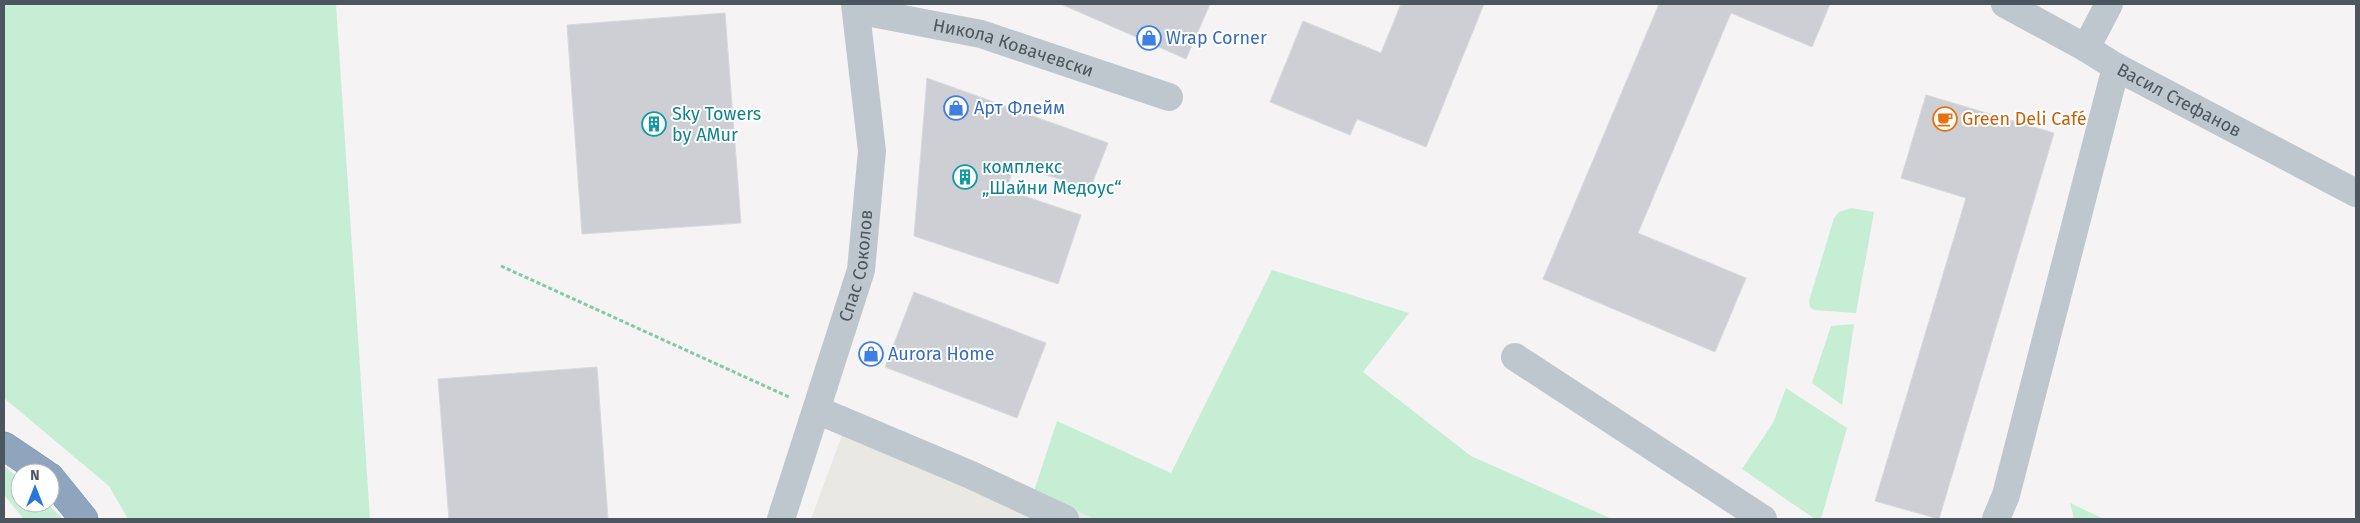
<svg xmlns="http://www.w3.org/2000/svg" width="2360" height="523" font-family="'Fira Sans',sans-serif">
	<style>
		.commercial { fill: #eae8e2 }
		.green { fill: #c6eed5 }
		.building { fill: #cdcfd5; stroke: #d7d9de }
		.lines { fill: none; stroke-linecap: round; stroke-linejoin: round }
		.highway-casing { stroke: #7a91a9; stroke-width: 29 }
		.path { stroke: #80caa5; stroke-width: 3; stroke-dasharray: 4 2.5; stroke-linecap: butt }
		.minor { stroke: #bfc7ce; stroke-width: 28 }
		.highway { stroke: #8fa5bd; stroke-width: 28 }
		.labels { text-anchor: middle; dominant-baseline: central; stroke-width: 4; stroke-linejoin: round; paint-order: stroke }
		.shop-label { font-size: 18px; fill: #366cbe; stroke: #fff; text-anchor: start }
		.street-label { font-size: 18px; fill: #4b565f; stroke: #fff }
		.culture-label { font-size: 18px; fill: #0d838f; stroke: #fff; text-anchor: start }
		.food-label { font-size: 18px; fill: #c56008; stroke: #fff; text-anchor: start }
	</style>
	<rect width="100%" height="100%" fill="#f5f3f3"/>
	<path class="commercial" d="M851 411 1034 491 1094 519H811Z"/>
	<g class="green">
		<path d="M4 4H336L370 519H128L109 486 4 398Z"/>
		<path d="M1851 208 1874 212 1856 313 1814 310 1810 307 1809 301 1834 218 1839 212Z"/>
		<path d="M1272 270 1409 313 1363 372 1471 456 1612 519H1094L1034 491 1057 421 1171 473Z"/>
		<path d="M1854 324 1842 405 1812 383 1831 326Z"/>
		<path d="M1786 388 1847 428 1821 519H1815L1742 469 1773 423Z"/>
		<path d="M4 466 20 479V503H47L63 519H24L4 495Z"/>
		<path d="M2070 503 2104 519H2105H2074Z"/>
	</g>
	<g class="building">
		<path d="M1061 4H1210L1186 59Z"/>
		<path d="M1401 4H1484L1426 147 1357 119 1350 135 1270 102 1303 21 1381 53Z"/>
		<path d="M1659 4H1830L1812 47 1731 13 1638 233 1746 278 1715 352 1543 279Z"/>
		<path d="M725 13 741 223 582 234 567 25Z"/>
		<path d="M927 78 1108 143 1090 189 1015 165 1006 190 1081 215 1058 284 914 236Z"/>
		<path d="M1926 95 2054 133 1939 519 1875 501 1966 198 1901 178Z"/>
		<path d="M914 292 1046 343 1017 418 885 367Z"/>
		<path d="M597 367 608 519H449L438 379Z"/>
	</g>
	<g class="lines">
		<g class="highway-casing">
			<g id="highway">
				<path d="M4 446 44 473"/>
				<path d="M50 477 84 519"/>
			</g>
		</g>
		<path class="path" d="M501 266 789 397"/>
		<g class="minor">
			<path id="s1" d="M2005 4 2086 48 2116 67 2356 193"/>
			<path id="s2" d="M856 10 981 34 1169 97"/>
			<path d="M2086 48 2109 4"/>
			<path d="M1515 357 1763 519"/>
			<path d="M817 410 971 475 1065 519"/>
			<path id="s3" d="M781 519 861 270 872 151 855 4"/>
			<path d="M1996 519 2006 495 2116 67"/>
		</g>
		<use href="#highway" class="highway"/>
	</g>
	<defs>
		<g id="shop-ring" transform="scale(1.25)"><circle r="9.5" fill="#fff" stroke="#3f7fe0" stroke-width="1.5"/><path d="M-5-2.5h2.3a2.7 3.5 0 0 1 5.4 0H5L5.5 6h-11ZM-1.5-2.5h3a1.5 2.3 0 0 0-3 0Z" fill="#3f7fe0"/></g>
		<g id="cafe-ring" transform="scale(1.25)"><circle r="9.5" fill="#fff" stroke="#e8710a" stroke-width="1.5"/><path d="M-5.5-4.5H6V0H3Q3 3.5 0 3.5H-2.5Q-5.5 3.5-5.5 0ZM3-3.2v2h1.7v-2ZM-6 4.5H4V6H-6Z" fill="#e8710a"/></g>
		<g id="building-ring" transform="scale(1.25)"><circle r="9.5" fill="#fff" stroke="#0f9aa8" stroke-width="1.5"/><path d="M-4-6H4V6H1V3H-1V6H-4ZM-2.5-4.3h1.7v1.8h-1.7ZM.8-4.3h1.7v1.8H.8ZM-2.5-1h1.7V.8h-1.7ZM.8-1h1.7V.8H.8Z" fill="#0f9aa8"/></g>
	</defs>
	<g fill-rule="evenodd">
		<use href="#shop-ring" x="1149" y="38"/>
		<use href="#shop-ring" x="956" y="108"/>
		<use href="#cafe-ring" x="1945" y="119"/>
		<use href="#building-ring" x="654" y="124"/>
		<use href="#building-ring" x="965" y="177"/>
		<use href="#shop-ring" x="871" y="354"/>
	</g>
	<g class="labels">
		<g class="shop-label">
			<text x="1166" y="38">Wrap Corner</text>
			<text x="974" y="108">Арт Флейм</text>
			<text x="888" y="354">Aurora Home</text>
		</g>
		<g class="street-label">
			<text stroke="none"><textPath href="#s2" startOffset="162">Никола Ковачевски</textPath></text>
			<text stroke="none"><textPath href="#s1" startOffset="199">Васил Стефанов</textPath></text>
			<text stroke="none"><textPath href="#s3" startOffset="265">Спас Соколов</textPath></text>
		</g>
		<g class="culture-label">
			<text x="672" y="114">Sky Towers<tspan x="672" dy="21">by AMur</tspan></text>
			<text x="982" y="167">комплекс<tspan x="982" dy="21">„Шайни Медоус“</tspan></text>
		</g>
		<g class="food-label">
			<text x="1962" y="119">Green Deli Café</text>
		</g>
	</g>
	<rect width="2360" height="523" fill="none" stroke="#4b565f" stroke-width="10"/>
	<g transform="translate(35 488)"><circle r="24" fill="#ffffff" stroke="#b7bbbf"/>
	<path d="M0-4L9 19L0 12L-9 19Z" fill="#2876da"/>
	<text y="-8" font-size="14" font-weight="bold" text-anchor="middle" fill="#4b565f">N</text>
	</g>
</svg>
